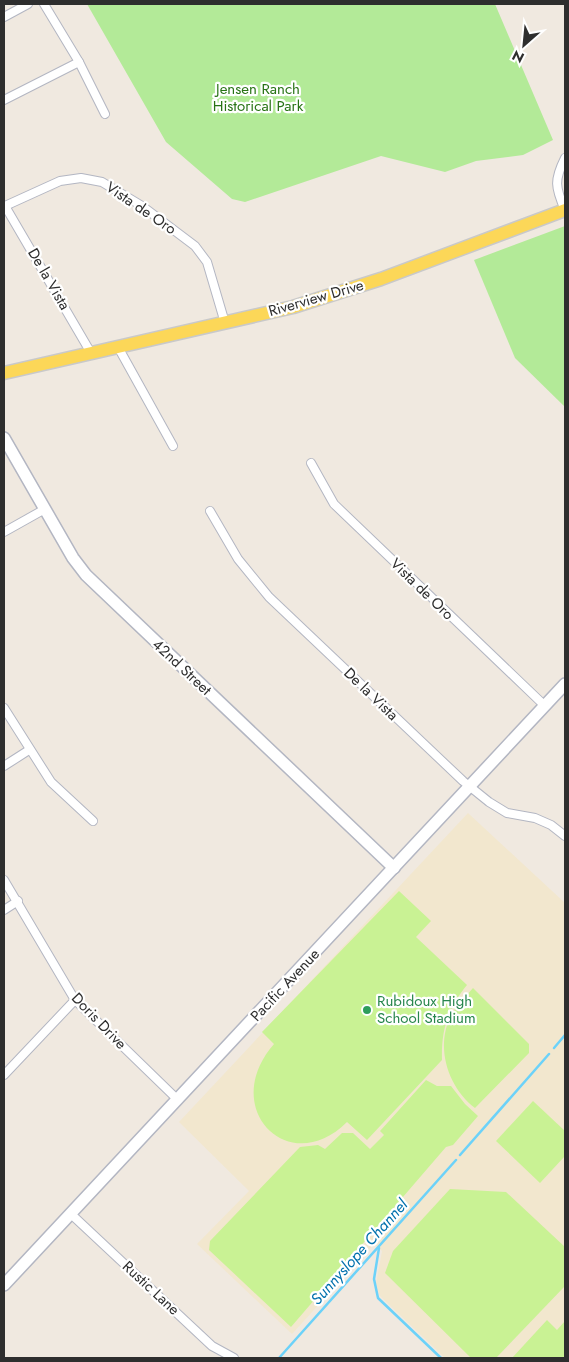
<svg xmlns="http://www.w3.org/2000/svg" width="569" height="1362" font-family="Jost,sans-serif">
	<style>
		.education { fill: #f2e7ce }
		.green { fill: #b3ea98 }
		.pitch { fill: #c9f294 }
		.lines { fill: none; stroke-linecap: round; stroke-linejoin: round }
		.stream { stroke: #6cd2f9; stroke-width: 2.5 }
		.street-casing { stroke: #b3b6c2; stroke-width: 10 }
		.secondary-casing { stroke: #b3b6c2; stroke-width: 14 }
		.primary-casing { stroke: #c9c9c9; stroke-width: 15 }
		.street { stroke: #fff; stroke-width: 8 }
		.secondary { stroke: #fff; stroke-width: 11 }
		.primary { stroke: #fcd758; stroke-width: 12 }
		.leisure-dot { fill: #2e9e5b; stroke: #fff; stroke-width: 2 }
		.labels { text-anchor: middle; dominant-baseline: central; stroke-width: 4.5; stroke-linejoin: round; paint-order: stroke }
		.park-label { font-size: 15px; fill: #287315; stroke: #fff }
		.street-label { font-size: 15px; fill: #2e2e2e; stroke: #fff }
		.leisure-label { font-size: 15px; fill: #27864d; stroke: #fff; text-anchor: start }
		.water-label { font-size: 16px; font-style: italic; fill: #0271ad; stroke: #fff }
	</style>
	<rect width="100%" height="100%" fill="#f0e9e0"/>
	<path class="education" d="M468 813 565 903V1358H445L380 1296 376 1284 382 1251 374 1244 292 1334 197 1244 249 1191 179 1122Z"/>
	<g class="green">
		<path d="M87 4H495L553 140 523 155 476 161 445 172 381 156 245 202 232 199 166 142Z"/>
		<path d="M565 226V407L515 358 474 260Z"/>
	</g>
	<g class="pitch">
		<path d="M399 891 431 921 416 937 467 985C448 1008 441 1030 442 1060L367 1140 347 1122C289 1180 218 1108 274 1044L262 1032Z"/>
		<path d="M473 988 529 1044V1053L475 1108C446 1086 433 1041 455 1009 460 1002 467 995 473 988Z"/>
		<path d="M426 1080 437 1086H451L465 1104 478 1116 453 1145 446 1147 291 1327 209 1250 210 1241 300 1147 318 1145 325 1149 342 1133H353L370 1149 384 1135 380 1131Z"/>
		<path d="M533 1101 565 1131V1156L540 1183 496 1141Z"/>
		<path d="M450 1189 506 1192 565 1247V1286L496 1358H471L385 1273 393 1251Z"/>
		<path d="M547 1320 557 1330 565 1321V1358H512Z"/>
	</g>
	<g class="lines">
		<g class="stream">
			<path d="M554 1048 565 1035"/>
			<path d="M460 1155 549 1054"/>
			<path d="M379 1248 374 1279 378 1298 441 1358"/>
			<path d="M279 1358 456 1160"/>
		</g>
		<g class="street-casing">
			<g id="street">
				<path d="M44 4 79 62 105 114"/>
				<path d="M4 17 28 4"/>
				<path d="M4 100 79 62"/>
				<path d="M565 210C555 187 554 180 565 158"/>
				<path d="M118 347 173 446"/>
				<path d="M91 353 5 206 60 181 81 178 102 182 142 206 195 246 207 262 225 323"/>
				<path d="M311 463 334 504 545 706"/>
				<path d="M210 511 238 559 269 597 463 781 489 802 507 813 535 818 551 825 565 836"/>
				<path d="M4 532 45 509"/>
				<path d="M4 708 51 782 93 821"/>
				<path d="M4 766 29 750"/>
				<path d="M4 880 75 1000 178 1100"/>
				<path d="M4 910 18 901"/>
				<path d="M4 1075 75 1000"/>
				<path d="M71 1214 212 1346 234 1358"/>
			</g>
		</g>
		<g class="secondary-casing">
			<g id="secondary">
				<path d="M4 438 73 558 86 575 394 868"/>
				<path d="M4 1285 565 684"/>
			</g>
		</g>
		<g class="primary-casing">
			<path id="primary" d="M4 373 293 307 381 279 565 210"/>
		</g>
		<use href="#street" class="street"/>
		<use href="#secondary" class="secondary"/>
		<use href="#primary" class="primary"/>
	</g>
	<circle class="leisure-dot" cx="367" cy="1010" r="5"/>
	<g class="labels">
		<g class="park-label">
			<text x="258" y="89">Jensen Ranch<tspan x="258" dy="17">Historical Park</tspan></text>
		</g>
		<g class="street-label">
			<text transform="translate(141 208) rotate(34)">Vista de Oro</text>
			<text transform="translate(49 279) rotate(60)">De la Vista</text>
			<text transform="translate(316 298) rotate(-16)">Riverview Drive</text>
			<text transform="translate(422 589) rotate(44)">Vista de Oro</text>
			<text transform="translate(182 667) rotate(43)">42nd Street</text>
			<text transform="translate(371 694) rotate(44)">De la Vista</text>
			<text transform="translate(285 985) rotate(-47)">Pacific Avenue</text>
			<text transform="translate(99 1021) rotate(46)">Doris Drive</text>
			<text transform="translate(151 1288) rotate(43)">Rustic Lane</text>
		</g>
		<g class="leisure-label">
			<text x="377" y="1001">Rubidoux High<tspan x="377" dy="17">School Stadium</tspan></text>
		</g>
		<g class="water-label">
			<text transform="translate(359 1252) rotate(-48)">Sunnyslope Channel</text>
		</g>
	</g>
	<rect width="569" height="1362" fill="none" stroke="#2e2e2e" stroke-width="10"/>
	<g transform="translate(524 45) rotate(207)" stroke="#ffffff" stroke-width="4" paint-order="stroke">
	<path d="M0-4L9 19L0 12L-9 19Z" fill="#2e2e2e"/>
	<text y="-8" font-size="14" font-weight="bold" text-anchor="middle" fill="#2e2e2e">N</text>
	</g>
</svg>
